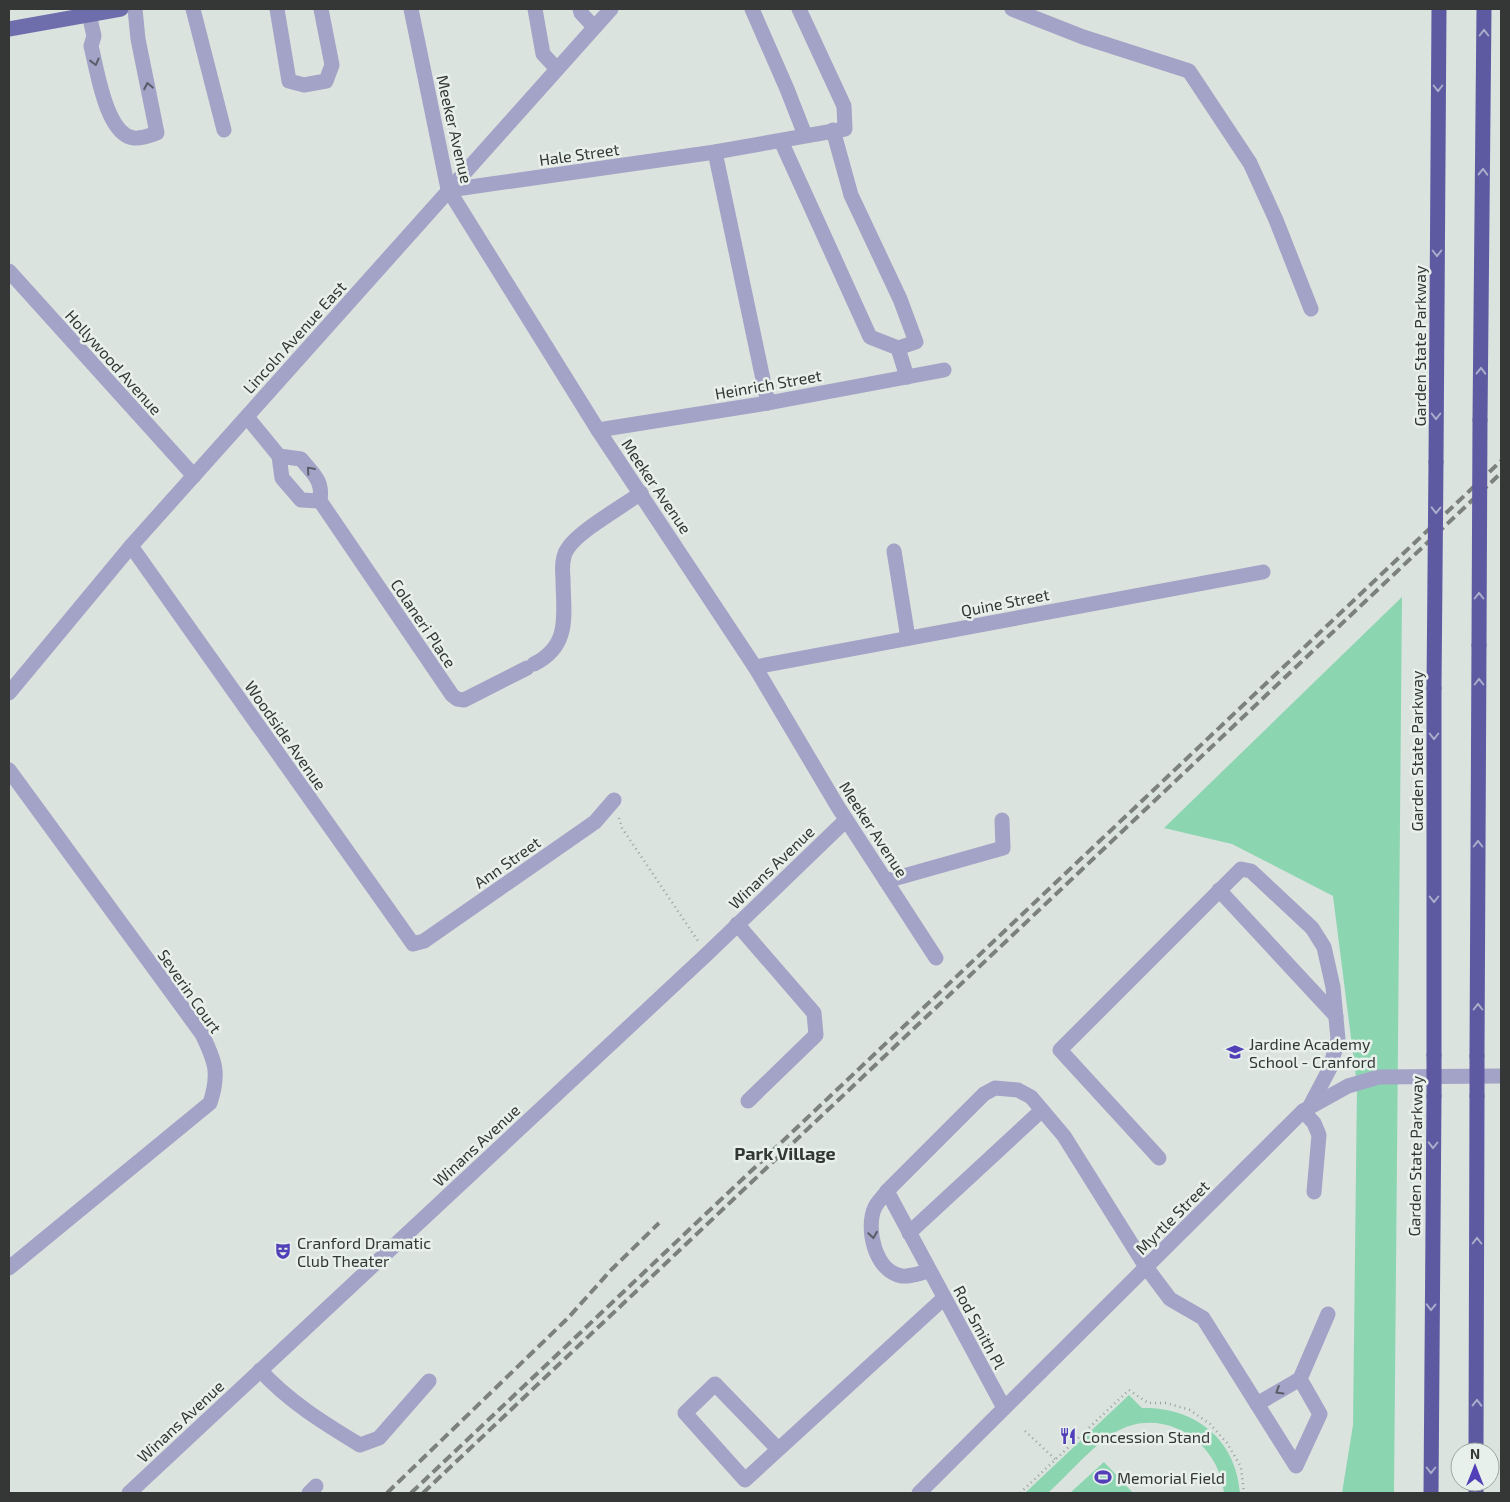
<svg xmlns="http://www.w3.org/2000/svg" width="1510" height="1502" font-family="'Exo 2',sans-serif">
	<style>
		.green { fill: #8cd5b1 }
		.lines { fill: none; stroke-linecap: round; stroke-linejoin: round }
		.path { stroke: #9aa19d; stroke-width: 2.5; stroke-dasharray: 1 4; stroke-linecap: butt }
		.minor { stroke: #a2a3c6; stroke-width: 15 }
		.major { stroke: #6f6ead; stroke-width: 15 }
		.highway { stroke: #5d5aa2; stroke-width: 15 }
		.rail { stroke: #7c817e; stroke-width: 4; stroke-dasharray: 10 5; stroke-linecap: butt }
		.highway-bridge { stroke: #5d5aa2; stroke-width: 15 }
		.oneway { stroke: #a9acca }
		.oneway2 { stroke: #5a5d68 }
		.labels { text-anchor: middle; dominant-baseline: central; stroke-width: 5; stroke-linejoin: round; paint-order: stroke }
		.street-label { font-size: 16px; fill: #343735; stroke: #e7f0eb }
		.poi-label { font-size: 16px; fill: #343735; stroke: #e7f0eb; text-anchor: start }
		.neighbourhood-label { font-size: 18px; font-weight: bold; fill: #323935; stroke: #e7f0eb }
	</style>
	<rect width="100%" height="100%" fill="#dae3de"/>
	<g class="green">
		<path d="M1402 597 1394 1493H1342L1353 1425 1357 1085 1333 896 1232 844 1164 828Z"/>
		<path d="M1129 1395 1142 1408C1195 1407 1236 1439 1240 1493H1224C1219 1441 1162 1404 1114 1433 1091 1447 1068 1475 1048 1493H1025Z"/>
		<path d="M1104 1462 1133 1493H1070Z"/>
	</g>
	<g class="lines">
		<g class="path">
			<path d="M619 818 622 828 698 941"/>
			<path d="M1025 1431 1055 1459"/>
			<path d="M1020 1493 1129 1390 1148 1403H1166L1190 1410 1210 1424 1227 1443 1241 1467 1244 1493"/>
		</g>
		<g class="minor">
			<path d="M193 9 224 130"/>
			<path d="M277 9 289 81 304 85 326 81 332 65 321 9"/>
			<path d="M411 9 448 189 598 430 755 667 838 807 936 958"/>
			<path d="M535 9 543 54 557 69"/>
			<path d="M580 9 581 13 594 27"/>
			<path d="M752 9 787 89 805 135"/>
			<path d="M1012 9 1083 37 1189 71 1250 163 1276 220 1311 309"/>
			<path d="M89 14 94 36 91 46C97 69 106 135 134 138 141 139 151 135 157 133L138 39 135 9"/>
			<path d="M833 130 851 195 900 299 916 342 898 348 907 377"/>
			<path d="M781 141 870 337 898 348"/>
			<path d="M715 152 768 403"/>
			<path d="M449 190 715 152 845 129 844 106 799 9"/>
			<path d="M9 271 194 476"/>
			<path d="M247 417 279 456 282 478 301 500 320 501"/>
			<path d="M598 430 768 403 944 370"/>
			<path d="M279 456 301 459C314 475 323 480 320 501L452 695 457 699 464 700 527 668"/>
			<path d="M131 546 413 944 424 941 595 822 614 800"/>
			<path d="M894 551 908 638"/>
			<path d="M534 664C572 645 563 613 563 578 562 568 562 556 568 548 579 531 623 506 641 493"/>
			<path d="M755 667 1263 572"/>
			<path d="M9 693 131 546 611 9"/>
			<path d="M9 770 202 1034C215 1061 220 1073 210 1103L9 1268"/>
			<path d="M886 881 1003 848 1002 820"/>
			<path d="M1219 890 1336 1016"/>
			<path d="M737 924 814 1013 816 1035 748 1101"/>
			<path d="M1303 1111 1314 1123 1319 1135 1314 1192"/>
			<path d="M1159 1158 1060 1050 1241 869 1251 871 1312 928 1324 947 1333 987 1338 1039 1330 1068 1310 1106"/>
			<path d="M887 1191C884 1196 878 1201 875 1207 865 1228 875 1272 902 1276 911 1277 920 1273 929 1271"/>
			<path d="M909 1233 1042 1110"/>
			<path d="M260 1370C288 1401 325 1424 360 1445L379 1438 429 1381"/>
			<path d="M1257 1404 1300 1379 1328 1314"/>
			<path d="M1004 1408 887 1191 984 1094 995 1088 1018 1090 1031 1097 1064 1136 1146 1267 1170 1299 1203 1318 1296 1466 1320 1414 1300 1379"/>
			<path d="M778 1449 715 1384 685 1413 745 1480 944 1298"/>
			<path d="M129 1493 707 954 846 820"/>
			<path d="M309 1493 316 1486"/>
			<path d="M919 1493 1303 1111 1348 1086 1379 1077 1501 1076"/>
		</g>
		<path class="major" d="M9 29 121 9"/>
		<g class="highway">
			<path d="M1480 420 1484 9"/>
			<path d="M1436 462 1439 9"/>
			<path d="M1434 688V1055"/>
			<path d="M1477 1056 1479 645"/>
			<path d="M1476 1452 1477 1096"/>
			<path d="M1431 1493 1434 1096"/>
			<path d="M1476 1493V1482"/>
		</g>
		<g class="rail">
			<path d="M387 1493 568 1318 611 1270 659 1223"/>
			<path d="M411 1493 1501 461"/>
			<path d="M423 1493 1501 473"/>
		</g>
		<g class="highway-bridge">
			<path d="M1479 645 1480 420"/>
			<path d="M1434 688 1436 462"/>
			<path d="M1434 1055V1096"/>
			<path d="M1477 1096V1056"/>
		</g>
	</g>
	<defs><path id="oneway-chevron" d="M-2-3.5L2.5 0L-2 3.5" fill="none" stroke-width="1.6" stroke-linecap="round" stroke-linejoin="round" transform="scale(1.25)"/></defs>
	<g class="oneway">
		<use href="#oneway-chevron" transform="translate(1484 33) rotate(-90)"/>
		<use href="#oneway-chevron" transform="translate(1438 88) rotate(90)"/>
		<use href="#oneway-chevron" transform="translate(1483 172) rotate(-89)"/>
		<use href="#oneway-chevron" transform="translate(1437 253) rotate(90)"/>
		<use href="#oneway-chevron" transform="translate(1481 371) rotate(-89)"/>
		<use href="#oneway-chevron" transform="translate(1436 416) rotate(90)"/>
		<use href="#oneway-chevron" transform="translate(1436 510) rotate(91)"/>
		<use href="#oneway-chevron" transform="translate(1479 596) rotate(-90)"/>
		<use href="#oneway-chevron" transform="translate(1479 682) rotate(-90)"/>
		<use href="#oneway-chevron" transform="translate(1434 736) rotate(90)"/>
		<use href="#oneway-chevron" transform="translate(1478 844) rotate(-90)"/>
		<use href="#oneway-chevron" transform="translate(1434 899) rotate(90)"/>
		<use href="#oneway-chevron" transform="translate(1478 1007) rotate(-90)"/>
		<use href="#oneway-chevron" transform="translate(1433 1145) rotate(91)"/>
		<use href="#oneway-chevron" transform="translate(1477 1241) rotate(-90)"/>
		<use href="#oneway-chevron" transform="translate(1431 1307) rotate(91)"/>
		<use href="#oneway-chevron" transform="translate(1477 1403) rotate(-89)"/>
		<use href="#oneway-chevron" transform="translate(1431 1470) rotate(90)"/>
	</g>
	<g class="oneway2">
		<use href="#oneway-chevron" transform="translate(95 62) rotate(76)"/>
		<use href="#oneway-chevron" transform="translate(148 86) rotate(-101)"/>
		<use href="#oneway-chevron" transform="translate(310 470) rotate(-131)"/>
		<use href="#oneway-chevron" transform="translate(873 1235) rotate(81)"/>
		<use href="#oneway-chevron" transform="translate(1279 1391) rotate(149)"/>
	</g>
	<defs>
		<g id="school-bare" transform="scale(1.35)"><path d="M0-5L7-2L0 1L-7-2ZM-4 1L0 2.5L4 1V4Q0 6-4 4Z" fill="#5140b7" stroke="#e7f0eb" stroke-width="2.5" paint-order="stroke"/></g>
		<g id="theatre-bare" transform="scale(1.35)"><path d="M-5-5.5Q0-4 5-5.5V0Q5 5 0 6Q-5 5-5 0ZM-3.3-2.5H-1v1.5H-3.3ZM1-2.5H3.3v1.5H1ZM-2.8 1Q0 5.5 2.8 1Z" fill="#5140b7" stroke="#e7f0eb" stroke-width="2.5" paint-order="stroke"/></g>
		<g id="restaurant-bare" transform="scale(1.35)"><path d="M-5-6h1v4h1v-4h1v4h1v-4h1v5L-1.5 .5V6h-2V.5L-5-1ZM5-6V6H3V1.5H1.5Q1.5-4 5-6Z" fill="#5140b7" stroke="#e7f0eb" stroke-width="2.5" paint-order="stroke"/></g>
		<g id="stadium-bare" transform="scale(1.35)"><path d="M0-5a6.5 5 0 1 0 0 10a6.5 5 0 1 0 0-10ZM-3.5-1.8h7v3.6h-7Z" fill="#5140b7" stroke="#e7f0eb" stroke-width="2.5" paint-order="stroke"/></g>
	</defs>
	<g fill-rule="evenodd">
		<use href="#school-bare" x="1235" y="1052"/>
		<use href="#theatre-bare" x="283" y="1251"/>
		<use href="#restaurant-bare" x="1068" y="1436"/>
		<use href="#stadium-bare" x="1103" y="1477"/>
	</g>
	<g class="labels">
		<g class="street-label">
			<text transform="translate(455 129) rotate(77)">Meeker Avenue</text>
			<text transform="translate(579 154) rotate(-8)">Hale Street</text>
			<text transform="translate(294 337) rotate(-48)">Lincoln Avenue East</text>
			<text transform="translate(1419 346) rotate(-90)">Garden State Parkway</text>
			<text transform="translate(114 362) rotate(48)">Hollywood Avenue</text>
			<text transform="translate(768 384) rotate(-10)">Heinrich Street</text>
			<text transform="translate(657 486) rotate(56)">Meeker Avenue</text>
			<text transform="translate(1005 602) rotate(-11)">Quine Street</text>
			<text transform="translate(424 623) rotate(56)">Colaneri Place</text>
			<text transform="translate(286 735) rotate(55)">Woodside Avenue</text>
			<text transform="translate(1416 751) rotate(-90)">Garden State Parkway</text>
			<text transform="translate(874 829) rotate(57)">Meeker Avenue</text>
			<text transform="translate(507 862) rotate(-35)">Ann Street</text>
			<text transform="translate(771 867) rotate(-44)">Winans Avenue</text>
			<text transform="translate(190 991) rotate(55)">Severin Court</text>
			<text transform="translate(476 1145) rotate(-43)">Winans Avenue</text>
			<text transform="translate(1415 1156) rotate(-89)">Garden State Parkway</text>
			<text transform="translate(1172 1217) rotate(-45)">Myrtle Street</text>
			<text transform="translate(980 1327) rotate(62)">Rod Smith Pl</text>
			<text transform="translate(180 1421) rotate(-43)">Winans Avenue</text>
		</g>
		<g class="poi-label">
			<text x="1249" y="1043">Jardine Academy<tspan x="1249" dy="18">School - Cranford</tspan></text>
			<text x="297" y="1242">Cranford Dramatic<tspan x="297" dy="18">Club Theater</tspan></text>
			<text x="1082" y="1436">Concession Stand</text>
			<text x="1117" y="1477">Memorial Field</text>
		</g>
		<g class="neighbourhood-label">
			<text x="785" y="1153">Park Village</text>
		</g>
	</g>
	<rect width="1510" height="1502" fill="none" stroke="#343735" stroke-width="20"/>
	<g transform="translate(1475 1467)"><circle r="24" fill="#e7f0eb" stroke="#9fa6a2"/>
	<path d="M0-4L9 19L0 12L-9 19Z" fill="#5140b7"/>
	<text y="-8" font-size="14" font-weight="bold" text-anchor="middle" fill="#343735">N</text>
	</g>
</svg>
